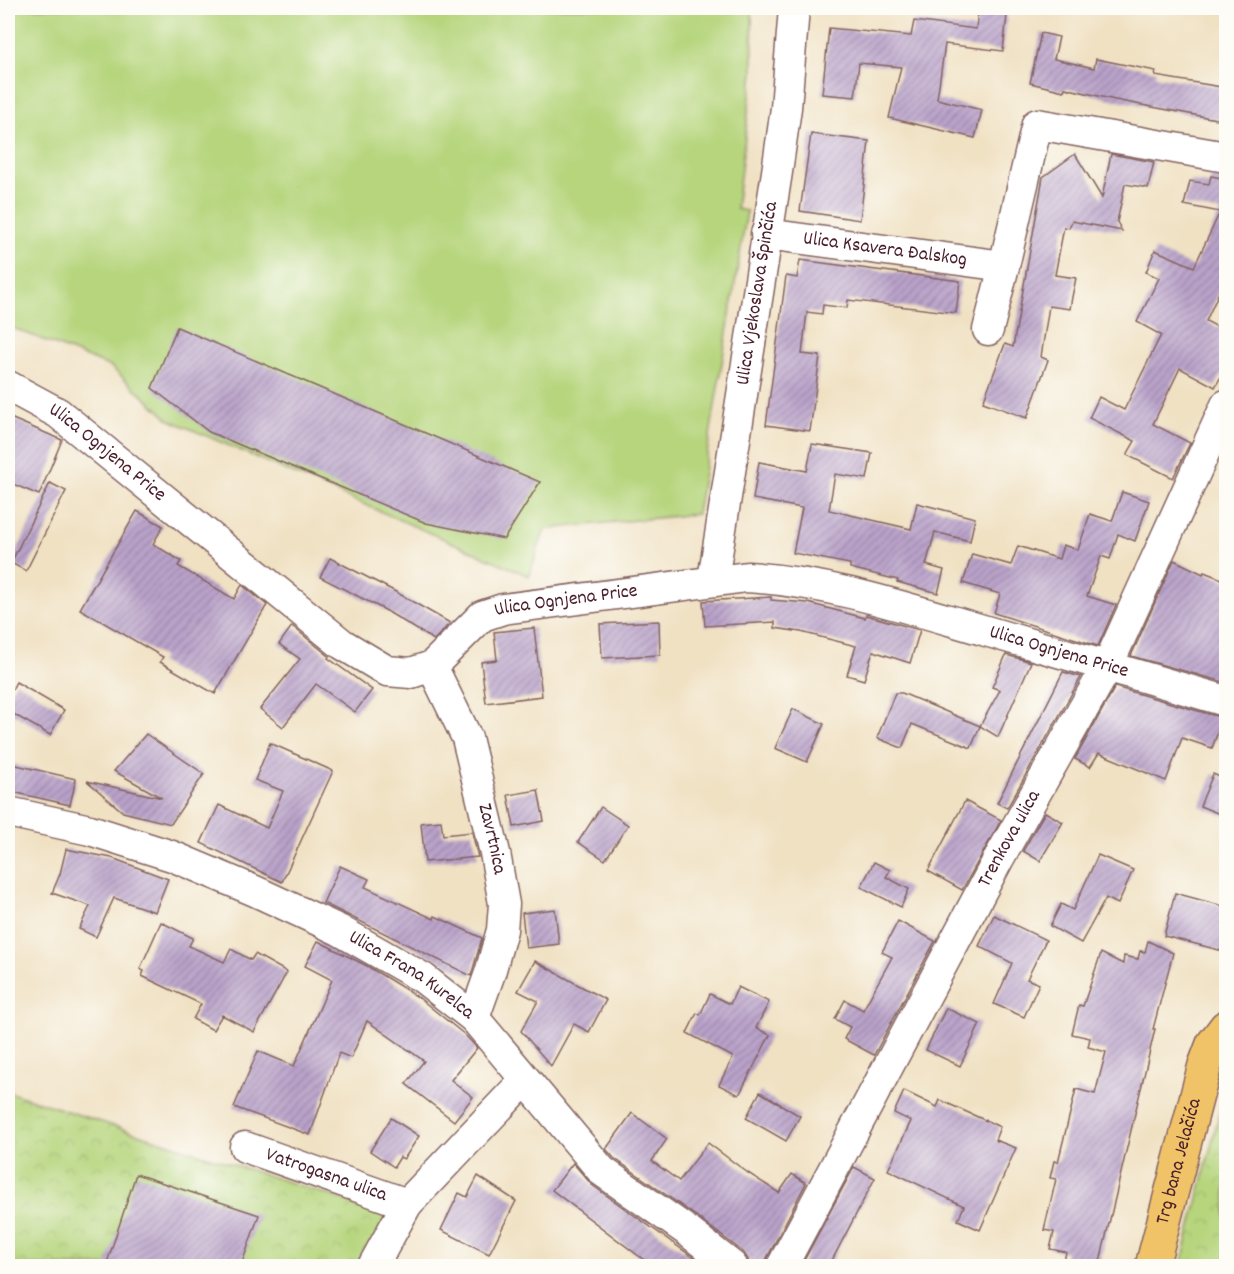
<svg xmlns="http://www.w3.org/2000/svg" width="1234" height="1274" font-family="Dekko,sans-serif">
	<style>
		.green { fill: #b6d57d; stroke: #807a54; stroke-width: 1.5 }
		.park { fill: url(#park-crowns); stroke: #807a54; stroke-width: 1.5 }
		.building { fill: url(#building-hatch) }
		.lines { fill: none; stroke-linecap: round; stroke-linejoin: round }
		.minor-casing { stroke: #846360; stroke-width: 33 }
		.major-casing { stroke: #846360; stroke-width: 36 }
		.minor { stroke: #fff; stroke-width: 30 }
		.major { stroke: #f1c369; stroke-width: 33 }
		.labels { text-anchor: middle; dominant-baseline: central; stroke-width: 5; stroke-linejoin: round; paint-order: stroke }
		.street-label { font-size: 20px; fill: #4a1f2b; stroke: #fdfcf7 }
	</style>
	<defs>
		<pattern id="park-crowns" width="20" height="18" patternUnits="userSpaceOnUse" patternTransform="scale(1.5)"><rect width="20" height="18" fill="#b6d57d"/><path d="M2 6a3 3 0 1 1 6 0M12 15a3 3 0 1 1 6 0" fill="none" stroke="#9eb66c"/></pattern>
		<pattern id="building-hatch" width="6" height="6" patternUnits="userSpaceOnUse" patternTransform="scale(1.5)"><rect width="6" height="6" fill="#baa3ca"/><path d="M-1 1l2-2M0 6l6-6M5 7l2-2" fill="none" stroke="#9984a4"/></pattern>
	</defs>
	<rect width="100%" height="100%" fill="#fdfcf7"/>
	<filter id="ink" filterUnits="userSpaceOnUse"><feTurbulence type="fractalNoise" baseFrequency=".0167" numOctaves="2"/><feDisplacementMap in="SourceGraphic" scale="12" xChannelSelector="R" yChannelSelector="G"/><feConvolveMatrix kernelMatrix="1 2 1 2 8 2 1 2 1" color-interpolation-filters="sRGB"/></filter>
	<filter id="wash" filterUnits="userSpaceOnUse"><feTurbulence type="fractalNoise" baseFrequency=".008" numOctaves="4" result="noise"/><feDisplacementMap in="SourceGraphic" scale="24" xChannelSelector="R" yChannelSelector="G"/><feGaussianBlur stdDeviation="1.35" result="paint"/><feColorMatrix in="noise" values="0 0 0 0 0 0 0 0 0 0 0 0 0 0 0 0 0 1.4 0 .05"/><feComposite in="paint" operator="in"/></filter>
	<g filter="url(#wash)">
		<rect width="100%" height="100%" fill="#f0e1c3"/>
		<path class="green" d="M8 8H752L753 73 736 209 747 211 697 514 545 529 529 576 170 420 111 367 8 326Z"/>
		<g class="park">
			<path d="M1226 1086V1266H1181Z"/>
			<path d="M8 1092 397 1217 367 1266H8Z"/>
		</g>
		<g id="blocks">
			<g class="building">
				<path d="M978 11 1007 15 1003 51 945 44 937 99 982 110 975 138 889 118 901 67 859 63 855 97 822 94 829 28 911 36 914 21 976 29Z"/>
				<path d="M1041 33 1059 37 1054 59 1094 68 1096 59 1156 71 1155 76 1227 88V121L1115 100 1065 88 1064 91 1030 83Z"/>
				<path d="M811 134 869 141 860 220 800 211Z"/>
				<path d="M1075 154 1102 198 1111 154 1154 162 1148 188 1125 184 1117 222 1122 231 1072 221 1069 228 1064 227 1055 275 1076 278 1072 297 1070 309 1049 306 1041 357 1048 360 1027 418 983 402 1005 344 1013 347 1043 177Z"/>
				<path d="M1211 176 1227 179V275L1206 321 1227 332V366L1215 387 1180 368 1153 424 1190 443 1173 478 1127 455 1135 441 1089 418 1099 397 1124 410 1161 335 1137 322 1159 278 1146 272 1155 250 1194 267 1220 212 1184 205 1190 181 1209 184Z"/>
				<path d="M800 260 960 281 956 313 848 300 847 308 823 305 822 314 807 312 802 354 820 356 810 431 766 425 786 276 797 278Z"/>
				<path d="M177 327 540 482 504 539 426 523 209 432 152 388Z"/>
				<path d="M8 417 62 440 39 495 8 482Z"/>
				<path d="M812 444 872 453 867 479 835 474 829 510 911 529 917 503 975 518 970 541 935 532 926 565 944 570 938 593 897 582 898 580 850 568V564L793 553 802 508 753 499 759 462 807 471Z"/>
				<path d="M50 483 66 491 26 571 11 563Z"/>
				<path d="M1122 492 1149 501 1135 541 1118 534 1110 559 1101 556 1087 596 1116 605 1098 646 994 613 1000 594 963 583 972 554 1011 565 1018 546 1059 559 1063 545 1078 550 1090 514 1112 521Z"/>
				<path d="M137 511 163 526 153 544 181 561 178 566 234 599 242 585 267 605 215 694 160 662 163 657 80 609Z"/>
				<path d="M330 558 394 591 450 623 434 640 385 610 320 577Z"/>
				<path d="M1174 560 1203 574 1204 572 1227 581V683L1131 656Z"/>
				<path d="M771 597V600L808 603 865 618 866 615 920 630 910 663 873 651 864 680 847 675 856 646 801 632 775 628V622L705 626 703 601Z"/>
				<path d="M659 621 660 655 602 658 600 624Z"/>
				<path d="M292 626 329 656 328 658 372 690 355 712 316 684 283 727 260 709 300 659 279 644Z"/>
				<path d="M534 628 542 696 486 703 481 662 497 660 494 632Z"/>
				<path d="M1006 655 1031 662 998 737 980 726 1000 690 992 687Z"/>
				<path d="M1063 672 1081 677 1007 808 997 803Z"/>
				<path d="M16 682 64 710 50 735 8 711V697Z"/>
				<path d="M1115 687 1223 718 1212 748 1182 738 1166 781 1099 753 1090 767 1075 759Z"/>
				<path d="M895 693H902L980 726 971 748 912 724 902 748 877 738Z"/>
				<path d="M793 709 824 724 807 762 775 748Z"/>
				<path d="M146 734 204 774 171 824 123 812 87 781 162 798 114 771Z"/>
				<path d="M270 743 333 771 282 882 201 843 219 805 267 828 283 791 255 780Z"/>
				<path d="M8 763 76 779 70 805 8 791Z"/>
				<path d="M1213 774 1227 780V817L1200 806Z"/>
				<path d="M538 790 544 821 514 827 508 795Z"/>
				<path d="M965 801 1001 820 962 890 928 871Z"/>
				<path d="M601 807 628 825 605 860 578 842Z"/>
				<path d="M1045 812 1063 822 1040 861 1023 851Z"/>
				<path d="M441 821 443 835 472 832 478 857 425 862 421 823Z"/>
				<path d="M66 849 112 858 168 879 155 912 114 898 96 937 79 929 90 906 52 893 60 874Z"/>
				<path d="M1098 855 1133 870 1118 904 1106 898 1081 943 1050 926 1061 904 1073 910Z"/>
				<path d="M874 862 890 870 886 877 909 889 901 907 861 887Z"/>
				<path d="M340 866 369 879 365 887 434 919 435 916 482 938 471 976 323 903Z"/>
				<path d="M1175 893 1227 907V952L1164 936Z"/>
				<path d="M555 909 559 944 526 948 522 913Z"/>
				<path d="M994 915 1046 940 1027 979 1039 984 1024 1017 994 1004 1012 963 979 946Z"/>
				<path d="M898 921 935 941 874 1055 844 1039 850 1027 835 1019 845 1000 863 1010 892 957 882 952Z"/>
				<path d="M161 922 193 938 189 946 224 962 231 949 251 960 255 954 287 972 254 1032 222 1015 213 1030 193 1019 201 1004 142 976 144 971 140 969Z"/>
				<path d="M318 941 367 966 418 997 465 1035 477 1048 451 1080 473 1097 454 1121 406 1084 424 1061 367 1021 351 1058 339 1053 310 1135 234 1107 258 1051 294 1066 332 980 305 966Z"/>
				<path d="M1148 941 1173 953 1153 1029H1155L1099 1266H1063L1066 1252 1050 1249 1054 1232 1044 1230 1056 1179 1050 1178 1054 1161 1058 1162 1076 1089 1095 1094 1106 1052 1088 1047 1090 1038 1072 1034 1079 1005 1083 1006 1101 953 1123 964 1124 956 1138 959 1140 951 1145 952Z"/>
				<path d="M535 961 606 1000 589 1032 574 1024 551 1066 521 1031 538 1001 518 991Z"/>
				<path d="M738 987 769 1002 756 1028 770 1035 739 1095 719 1085 733 1057 687 1033 697 1013 700 1015 710 994 730 1004Z"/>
				<path d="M946 1008 980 1024 960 1066 926 1050Z"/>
				<path d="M904 1091 937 1107 940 1100 1000 1127 995 1140 1016 1148 980 1230 958 1220 964 1206 888 1170 911 1121 894 1113Z"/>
				<path d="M760 1092 800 1116 786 1141 746 1118Z"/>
				<path d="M632 1113 667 1139 652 1161 679 1181 708 1143 748 1173 779 1193 792 1174 806 1183 767 1258 765 1266H749L748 1259 743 1252 696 1216 614 1158 606 1149Z"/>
				<path d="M391 1118 419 1136 404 1159 400 1157 394 1167 370 1151Z"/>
				<path d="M573 1163 592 1185 705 1266H652L552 1190Z"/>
				<path d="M854 1167 875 1178 829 1266H801Z"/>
				<path d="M136 1174 259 1215 241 1266H106Z"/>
				<path d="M478 1176 516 1201 489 1254 441 1230 459 1193 467 1197Z"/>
			</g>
		</g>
	</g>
	<g filter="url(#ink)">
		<use href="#blocks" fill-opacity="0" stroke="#846360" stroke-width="1.5"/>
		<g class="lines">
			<g class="minor-casing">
				<g id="minor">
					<path id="s1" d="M766 234 1004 266 1037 124 1226 157"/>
					<path d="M988 330 1004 266"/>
					<path id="s2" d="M8 386 58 413 342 644 387 671 411 673 432 666 482 616 503 609 747 577C830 582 907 608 986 631 1066 655 1146 678 1226 701"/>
					<path id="s3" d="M713 580 777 172 786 108 794 8"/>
					<path id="s4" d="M432 666 467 738 495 853 504 904 502 930 490 973 474 1018"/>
					<path id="s5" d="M8 812 90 830 172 856 255 891 339 930 423 978 474 1018 602 1171 686 1230 732 1266"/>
					<path id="s6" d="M245 1147 407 1204"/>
					<path d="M373 1266 407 1204 525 1080"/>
					<path id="s7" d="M782 1266 999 858 1107 667 1226 405"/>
				</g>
			</g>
			<g class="major-casing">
				<g id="major">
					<path id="s8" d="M1152 1266 1205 1065 1213 1044 1226 1027"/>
				</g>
			</g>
			<use href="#minor" class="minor"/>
			<use href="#major" class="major"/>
		</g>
	</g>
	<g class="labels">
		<g class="street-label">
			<text stroke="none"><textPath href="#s1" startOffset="120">Ulica Ksavera Đalskog</textPath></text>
			<text stroke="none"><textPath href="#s3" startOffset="290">Ulica Vjekoslava Špinčića</textPath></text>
			<text stroke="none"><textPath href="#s2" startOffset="120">Ulica Ognjena Price</textPath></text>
			<text stroke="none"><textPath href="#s2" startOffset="678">Ulica Ognjena Price</textPath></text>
			<text stroke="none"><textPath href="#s2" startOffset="1182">Ulica Ognjena Price</textPath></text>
			<text stroke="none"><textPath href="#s7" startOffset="484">Trenkova ulica</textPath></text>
			<text stroke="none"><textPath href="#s4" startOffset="184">Zavrtnica</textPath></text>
			<text stroke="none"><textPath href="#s5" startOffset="438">Ulica Frana Kurelca</textPath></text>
			<text stroke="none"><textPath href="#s8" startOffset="108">Trg bana Jelačića</textPath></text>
			<text stroke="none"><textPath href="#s6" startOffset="86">Vatrogasna ulica</textPath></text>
		</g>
	</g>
	<rect width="1234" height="1274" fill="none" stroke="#fdfcf7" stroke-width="30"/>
</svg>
